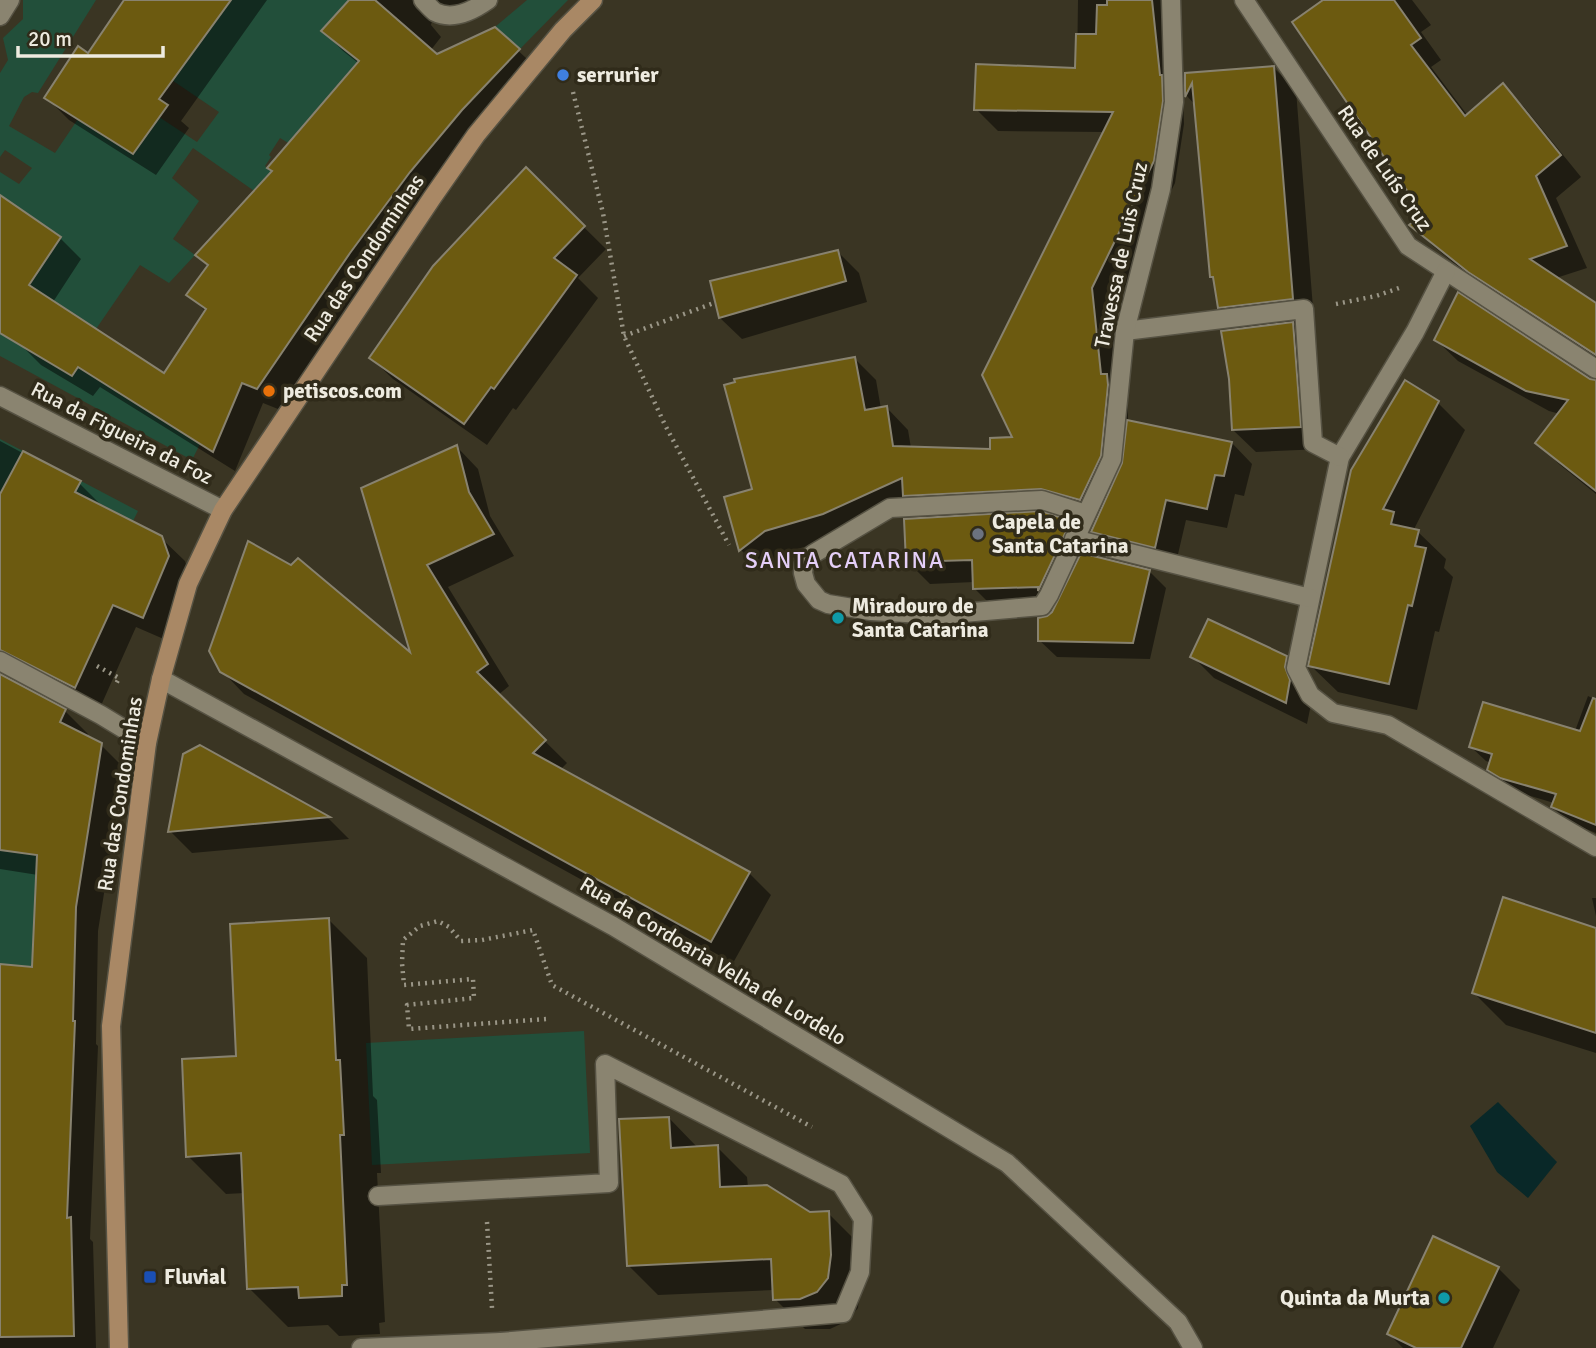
<svg xmlns="http://www.w3.org/2000/svg" width="1596" height="1348" font-family="Signika,sans-serif">
	<style>
		.green { fill: #224f3a }
		.water { fill: #092828 }
		.shadow { fill: #0007 }
		.building { fill: #6c5a10; stroke: #88826f; stroke-width: 2 }
		.lines { fill: none; stroke-linecap: round; stroke-linejoin: round }
		.lane-casing { stroke: #565243; stroke-width: 21 }
		.street-casing { stroke: #565243; stroke-width: 21 }
		.secondary-casing { stroke: #565243; stroke-width: 21 }
		.path { stroke: #9a9687; stroke-width: 4.5; stroke-dasharray: 2 5; stroke-linecap: butt }
		.lane { stroke: #8a8470; stroke-width: 18 }
		.street { stroke: #8a8470; stroke-width: 18 }
		.secondary { stroke: #a98865; stroke-width: 18 }
		.shop-dot { fill: #3f7fe0; stroke: #302b1a; stroke-width: 2.5 }
		.food-dot { fill: #e8710a; stroke: #302b1a; stroke-width: 2.5 }
		.worship-dot { fill: #6b7280; stroke: #302b1a; stroke-width: 2.5 }
		.culture-dot { fill: #0f9aa8; stroke: #302b1a; stroke-width: 2.5 }
		.transit-dot { fill: #1a4fb4; stroke: #302b1a; stroke-width: 2.5 }
		.labels { text-anchor: middle; dominant-baseline: central; stroke-width: 7; stroke-linejoin: round; paint-order: stroke }
		.poi-label { font-size: 21px; font-weight: bold; fill: #eeebe0; stroke: #302b1a; text-anchor: start }
		.street-label { font-size: 21px; fill: #eeebe0; stroke: #302b1a }
		.neighbourhood-label { font-size: 23px; letter-spacing: 2px; fill: #e5cff8; stroke: #302b1a }
	</style>
	<rect width="100%" height="100%" fill="#3a3523"/>
	<g class="green">
		<path d="M23 0H96L38 93 32 92 24 97 9 126 55 153 78 119 133 154 159 117 197 142 219 112 160 72 230 0H349L321 31 358 60 422 84 352 68 328 96 300 150 280 138 269 155 271 157 265 166 281 178 267 200 193 148 172 178 199 201 173 239 195 255 169 283 140 265 96 329 30 285 61 237 0 195V172L19 184 32 168 5 150 0 157V73L8 60 3 38 23 19Z"/>
		<path d="M527 0H568L520 49 495 27Z"/>
		<path d="M0 312 18 344 71 376 78 367 200 444 192 460 0 356Z"/>
		<path d="M0 439 23 451 0 494Z"/>
		<path d="M81 481 138 511 133 521 75 491Z"/>
		<path d="M0 850 83 861 76 907 73 1021 0 1018Z"/>
		<path d="M584 1031 590 1153 372 1165 366 1043Z"/>
	</g>
	<path class="water" d="M1498 1102 1557 1162 1528 1198 1497 1172 1470 1126Z"/>
	<g class="shadow">
		<path d="M126 0H267L181 121 189 128 156 175 69 120 47 98 88 55Z"/>
		<path d="M351 0H470L457 16 434 12 431 25 441 37 420 64 495 29 540 71 370 275 278 409 263 403 235 471 100 387 93 396 41 365 20 344 0 320V197L60 238 81 259 53 302 165 375 206 312 189 294 209 267 198 255 382 82 343 51 323 31Z"/>
		<path d="M1078 0H1170L1181 96 1183 98 1184 124 1175 183 1113 311 1122 391 1128 397V422L1232 443 1252 464 1244 496 1235 494 1227 528 1186 520 1175 567 1113 551 1093 531 1098 520 1064 510 1035 511 1070 523 1092 545 1087 556 1149 571 1166 588 1150 659 1057 657 1039 640 1048 618 1055 609 997 611 975 589 974 582 930 584 908 562 929 519 913 504 845 535 787 552 762 571 741 550 726 498 754 490 855 359 876 380 881 409 887 408 908 430 911 448 992 451 1015 439 1105 132 998 131 976 109 1077 70Z"/>
		<path d="M1326 0H1412L1431 25 1421 32 1441 60 1431 67 1468 116 1503 86 1524 107 1581 177 1556 198 1587 268 1556 278 1596 305V362L1491 293 1433 246 1412 225 1425 214Z"/>
		<path d="M1274 68 1296 90 1314 321 1292 323 1315 346 1322 449 1256 452 1233 430 1242 330 1219 307 1215 279 1212 276 1196 106 1187 96 1186 75Z"/>
		<path d="M526 170 606 249 578 278 598 298 516 410 513 408 487 445 393 379 371 358Z"/>
		<path d="M837 251 859 273 867 302 742 339 720 318Z"/>
		<path d="M1436 340 1596 381V494L1559 464 1538 443 1560 414 1549 411 1458 361Z"/>
		<path d="M1437 402 1465 430 1413 531 1418 532 1446 559 1444 568 1453 577 1439 632 1435 631 1417 710 1338 692 1310 665 1352 470Z"/>
		<path d="M0 441 79 483 102 506 161 538 185 561 191 581 166 640 136 627 99 710 18 674 12 680V682L65 711 88 734 86 737 101 745 124 768 98 931 96 1044 98 1046 90 1239 93 1242 96 1348H0V966L34 968 38 875 0 869Z"/>
		<path d="M457 447 478 469 490 516 514 556 448 587 509 686 498 695 567 763 560 770 749 873 771 895 733 963 244 694 222 671 413 657 363 489Z"/>
		<path d="M1192 656 1286 657 1308 680 1311 704 1307 724 1214 678Z"/>
		<path d="M1588 696 1596 700V833L1567 821 1553 807 1554 803 1517 792 1504 784 1489 769 1491 763 1486 761 1471 747 1575 731Z"/>
		<path d="M200 747 329 819 349 839 192 853 170 831Z"/>
		<path d="M1592 898H1596V916Z"/>
		<path d="M329 920 367 958 373 1096 377 1100 381 1173H377L385 1322 379 1323 380 1334 339 1336 328 1325 288 1327 249 1288 245 1193 226 1194 188 1156 238 1058Z"/>
		<path d="M1596 929V1053L1506 1025 1474 993Z"/>
		<path d="M669 1118 698 1148 717 1147 747 1177 748 1187 810 1214 828 1213 858 1243 860 1287 858 1308 847 1321 830 1329H805L775 1299 774 1290 658 1295 628 1265Z"/>
		<path d="M1498 1268 1520 1290 1493 1348H1403L1389 1334Z"/>
	</g>
	<g class="building">
		<path d="M124 0H231L159 99 168 105 133 154 44 98 78 46 88 53Z"/>
		<path d="M349 0H375L437 54 495 27 520 49 462 110 410 172 350 253 257 389 242 383 213 452 78 367 72 376 0 333V195L61 237 29 285 164 373 206 309 186 295 208 265 195 255 272 171 267 168 359 61 321 31Z"/>
		<path d="M1107 0H1152L1160 75H1162L1163 101 1154 161 1092 288 1101 374H1107L1108 385 1101 456 1080 500 1041 489 903 496 902 478 823 514 765 531 739 551 724 497 752 489 724 385 735 382 734 379 855 357 865 410 887 406 893 446 990 449V438L1012 437 982 375 1113 112 974 110 976 64 1075 68 1076 34H1096L1097 5H1107Z"/>
		<path d="M1323 0H1394L1421 38 1411 45 1465 116 1503 83 1561 155 1536 176 1567 246 1530 259 1596 303V355L1468 272 1409 225 1423 214 1292 22Z"/>
		<path d="M1274 66 1293 299 1218 308 1213 277H1210L1192 83 1185 97V73Z"/>
		<path d="M526 167 585 226 554 258 577 275 494 389 491 387 464 424 369 358 433 266Z"/>
		<path d="M838 250 846 281 719 318 710 281Z"/>
		<path d="M1458 292 1590 379 1596 380V491L1535 443 1568 400 1526 391 1434 340Z"/>
		<path d="M1293 322 1301 427 1232 430 1229 379 1221 331Z"/>
		<path d="M1405 380 1439 401 1383 509 1394 512 1391 524 1419 530 1415 546 1426 548 1412 606 1408 605 1389 684 1308 666 1351 470Z"/>
		<path d="M1127 420 1232 442 1224 476 1215 475 1207 509 1166 500 1155 548 1091 532 1122 463Z"/>
		<path d="M457 445 469 492 494 534 427 565 488 664 477 672 546 740 533 753 750 872 711 942 220 672 209 651 248 541 291 565 298 558 410 652 361 488Z"/>
		<path d="M23 451 81 481 75 492 162 536 169 556 143 618 113 605 75 688 0 650V494Z"/>
		<path d="M1041 511 1071 521 1038 591V587L973 589 972 560 906 562 904 519Z"/>
		<path d="M1081 553 1150 570 1133 643 1038 641V618L1047 616 1052 612Z"/>
		<path d="M1208 619 1287 656 1285 667 1290 680 1286 703 1190 657Z"/>
		<path d="M0 674 66 709 60 722 102 743 76 907 73 1021H75L67 1218 71 1217 74 1336 0 1337V964L32 967 37 855 0 850Z"/>
		<path d="M1593 698 1596 699V825L1551 807 1556 794 1500 778 1487 770 1492 754 1469 747 1483 702 1580 731Z"/>
		<path d="M200 745 330 817 168 832 183 754Z"/>
		<path d="M1503 897 1596 928V1033L1472 993Z"/>
		<path d="M329 918 336 1060H340L344 1135H340L347 1285H342V1296L299 1298 298 1287 247 1289 241 1153 186 1157 182 1059 236 1056 230 924Z"/>
		<path d="M669 1117 671 1148 718 1145 720 1187 767 1185 810 1212 829 1211 831 1255 828 1278 817 1292 800 1299 773 1300 771 1259 627 1266 619 1119Z"/>
		<path d="M1433 1236 1499 1267 1461 1348H1416L1387 1334Z"/>
	</g>
	<g class="lines">
		<g class="lane-casing">
			<g id="lane">
				<path d="M378 1196 609 1183 605 1064 841 1184 863 1219 860 1272 843 1313 501 1342 506 1348"/>
				<path d="M361 1348 501 1342"/>
			</g>
		</g>
		<g class="street-casing">
			<g id="street">
				<path d="M423 0C426 3 431 9 435 12 453 21 474 10 488 0"/>
				<path d="M1244 0 1408 246 1596 369"/>
				<path d="M0 16 10 0"/>
				<path d="M1446 271 1415 332 1340 457 1296 668 1310 695 1333 713 1388 725 1596 847"/>
				<path d="M1125 331 1304 309 1313 443 1340 457"/>
				<path d="M0 396 223 510"/>
				<path d="M1086 514 1042 500 890 508 813 554 804 563 803 573 806 584 819 600 828 604 871 611 940 615 1042 606 1049 595 1112 459 1125 331 1161 189 1174 102 1171 0"/>
				<path d="M1074 539 1310 598"/>
				<path d="M0 661 101 715 147 743"/>
				<path d="M161 679 613 926 1007 1163 1178 1322 1193 1348"/>
			</g>
		</g>
		<g class="secondary-casing">
			<path id="secondary" d="M119 1348 111 1026 147 743 161 679 188 584 223 510 432 198 476 135 563 30 593 0"/>
		</g>
		<g class="path">
			<path d="M573 92 603 213 624 336 665 425 729 545"/>
			<path d="M1336 304 1376 296 1399 288"/>
			<path d="M624 336 714 303"/>
			<path d="M97 666 119 678 115 686"/>
			<path d="M546 1019 409 1029 407 1005 474 998 473 979 404 985 402 963 403 940 420 926 438 921 449 927 461 941 482 940 533 930 552 985 812 1127"/>
			<path d="M487 1222 492 1308"/>
		</g>
		<use href="#lane" class="lane"/>
		<use href="#street" class="street"/>
		<use href="#secondary" class="secondary"/>
	</g>
	<circle class="shop-dot" cx="563" cy="75" r="7"/>
	<circle class="food-dot" cx="269" cy="391" r="7"/>
	<circle class="worship-dot" cx="978" cy="534" r="7"/>
	<g class="culture-dot">
		<circle cx="838" cy="618" r="7"/>
		<circle cx="1444" cy="1298" r="7"/>
	</g>
	<rect class="transit-dot" x="143" y="1270" width="14" height="14" rx="3.5"/>
	<g class="labels">
		<g class="poi-label">
			<text x="577" y="75">serrurier</text>
			<text x="283" y="391">petiscos.com</text>
			<text x="992" y="522">Capela de<tspan x="992" dy="24">Santa Catarina</tspan></text>
			<text x="852" y="606">Miradouro de<tspan x="852" dy="24">Santa Catarina</tspan></text>
			<text x="164" y="1277">Fluvial</text>
			<text x="1430" y="1298" text-anchor="end">Quinta da Murta</text>
		</g>
		<g class="street-label">
			<text transform="translate(1385 168) rotate(55)">Rua de Luís Cruz</text>
			<text transform="translate(1121 255) rotate(-78)">Travessa de Luis Cruz</text>
			<text transform="translate(364 258) rotate(-56)">Rua das Condominhas</text>
			<text transform="translate(122 433) rotate(27)">Rua da Figueira da Foz</text>
			<text transform="translate(120 794) rotate(-81)">Rua das Condominhas</text>
			<text transform="translate(713 961) rotate(31)">Rua da Cordoaria Velha de Lordelo</text>
		</g>
		<g class="neighbourhood-label">
			<text x="845" y="560">SANTA CATARINA</text>
		</g>
	</g>
	<path d="M18 46v10h145v-10" fill="none" stroke="#eeebe0" stroke-width="3.5"/>
	<text x="28" y="46" font-size="21" fill="#eeebe0" stroke="#302b1a" stroke-width="5" paint-order="stroke">20 m</text>
</svg>
